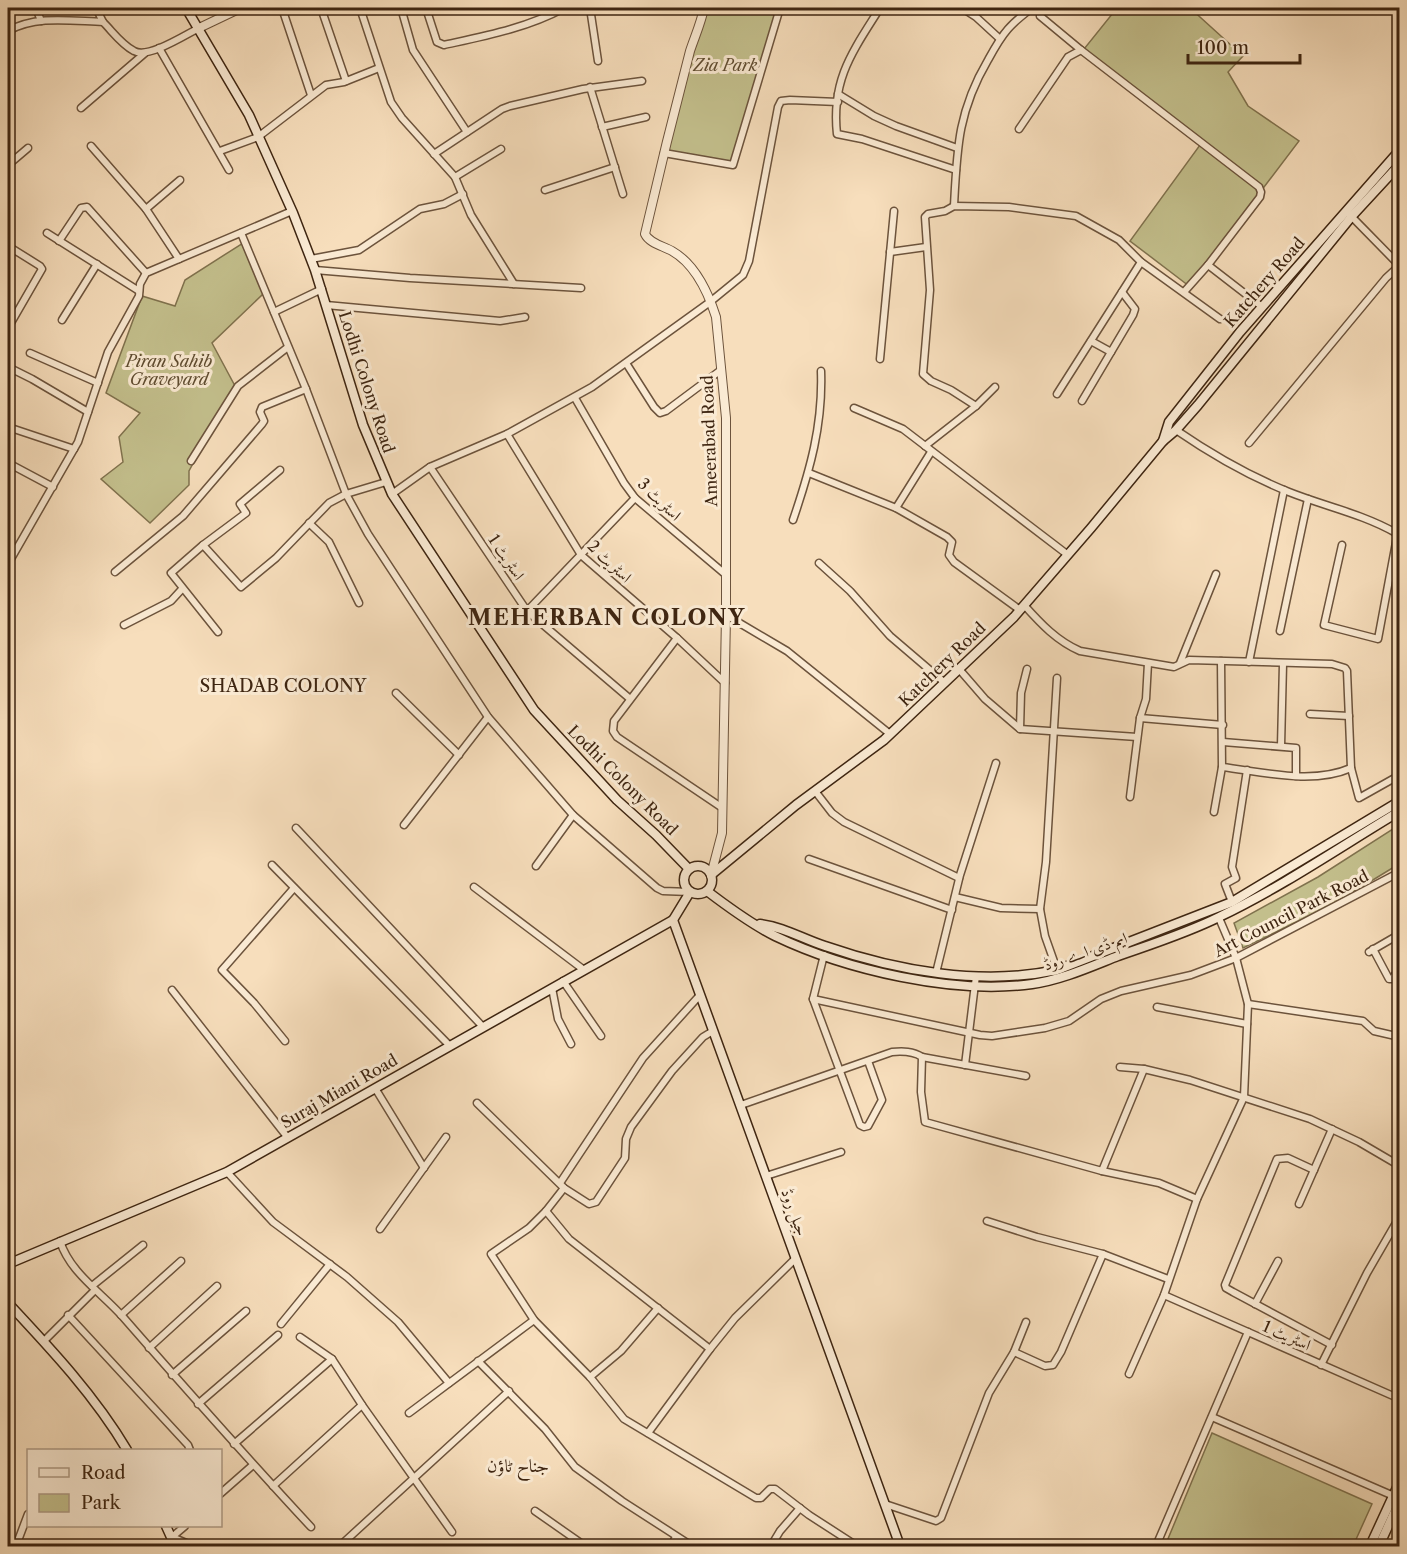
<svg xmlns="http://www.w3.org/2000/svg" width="1407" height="1554" font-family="'Libre Caslon Text',Amiri,serif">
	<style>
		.green { fill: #c3bf8c; stroke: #80724e; stroke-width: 1.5 }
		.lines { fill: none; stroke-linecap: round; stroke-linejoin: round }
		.minor-casing { stroke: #6c533c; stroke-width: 9 }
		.tertiary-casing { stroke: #6c533c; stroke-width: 10 }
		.secondary-casing { stroke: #3e2511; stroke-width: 11 }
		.minor { stroke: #faead3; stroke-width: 6 }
		.tertiary { stroke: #faead3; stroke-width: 8 }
		.secondary { stroke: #faead3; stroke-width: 8 }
		.labels { text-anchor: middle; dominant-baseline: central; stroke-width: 6; stroke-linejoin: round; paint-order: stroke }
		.park-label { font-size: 16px; font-style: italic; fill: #5f4c30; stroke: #faead3 }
		.street-label { font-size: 16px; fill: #3e2511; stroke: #faead3 }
		.neighbourhood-label { font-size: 18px; fill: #3e2511; stroke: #faead3 }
		.district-label { font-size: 22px; font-weight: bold; letter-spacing: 1.5px; fill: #3e2511; stroke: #faead3 }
	</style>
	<rect width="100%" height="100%" fill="#f7debc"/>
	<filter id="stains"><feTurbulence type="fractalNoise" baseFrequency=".00333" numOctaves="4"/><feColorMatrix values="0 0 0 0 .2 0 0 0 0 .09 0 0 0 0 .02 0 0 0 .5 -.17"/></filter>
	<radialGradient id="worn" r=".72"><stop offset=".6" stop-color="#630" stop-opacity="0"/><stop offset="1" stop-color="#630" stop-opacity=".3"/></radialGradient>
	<g class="green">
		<path d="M706 8H777L732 163 666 151Z"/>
		<path d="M1117 8H1190L1243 56 1228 72 1248 106 1299 141 1189 286 1130 241 1203 141 1084 49Z"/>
		<path d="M243 243 263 294 212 343 235 386 189 471V485L150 523 101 479 123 462 119 437 140 413 106 393 142 296 175 306 185 280Z"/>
		<path d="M1399 825V864L1332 905 1243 948 1234 923 1318 877Z"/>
		<path d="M1212 1433 1372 1504 1353 1546H1165Z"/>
	</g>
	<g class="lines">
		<g class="minor-casing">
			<g id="minor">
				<path d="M36 8 41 21"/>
				<path d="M96 8 103 22"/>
				<path d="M282 8 311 95"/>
				<path d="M321 8 346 81"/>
				<path d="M360 8 391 102 402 118 455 177 471 215 514 284"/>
				<path d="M401 8 413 50 467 132"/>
				<path d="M426 8 437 42 444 45C485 36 527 28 564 8"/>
				<path d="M590 8 598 61"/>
				<path d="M880 8C853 51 831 79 837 134L862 139 956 170"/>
				<path d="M962 8 976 17 1000 39"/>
				<path d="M426 10 437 8"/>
				<path d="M1040 16 1081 50 1259 187 1261 192 1260 197 1208 265 1184 292"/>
				<path d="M8 31C36 15 71 21 103 22 113 32 121 44 134 51 148 59 185 35 199 28"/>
				<path d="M159 48 229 170"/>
				<path d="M590 87 623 194"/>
				<path d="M838 94 874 116 896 126 957 148"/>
				<path d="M81 108 145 53"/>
				<path d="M602 127 646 117"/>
				<path d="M1019 129 1068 57 1081 50"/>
				<path d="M91 146 146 209 179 259"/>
				<path d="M220 151 258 137 326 85 344 82 379 68"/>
				<path d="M664 153 733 165 780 8"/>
				<path d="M434 154 502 109 510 106 583 89 642 81"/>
				<path d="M8 165 28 148"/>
				<path d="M455 177 501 149"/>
				<path d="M545 190 615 167"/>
				<path d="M954 206C957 148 958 111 988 60 994 49 1000 38 1008 29 1015 21 1024 14 1032 8"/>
				<path d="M146 209 180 180"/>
				<path d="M1350 215 1400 266"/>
				<path d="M47 233 139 291"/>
				<path d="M241 233 306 389 346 494 368 534 488 717 573 815 657 888 663 891 690 892"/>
				<path d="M59 241 81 208 87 207 146 273"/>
				<path d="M8 246 40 266 42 269 8 328"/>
				<path d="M890 252 926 247"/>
				<path d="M311 259 359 250 420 209 444 204 463 194"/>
				<path d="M1208 265 1261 306"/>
				<path d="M315 270 410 278 581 288"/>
				<path d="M326 305 500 321 525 317"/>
				<path d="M274 312 322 289"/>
				<path d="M62 320 97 264"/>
				<path d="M1091 341 1111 352"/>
				<path d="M30 353 98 383"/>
				<path d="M880 359 894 211"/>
				<path d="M626 363 654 407 660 413 666 411 721 370"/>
				<path d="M8 367 32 379 88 412"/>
				<path d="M1057 394 1141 262"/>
				<path d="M575 398 624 483 635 498 725 574"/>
				<path d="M1082 401 1133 315 1135 309 1122 292"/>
				<path d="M976 406 951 390 931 381 923 374 930 290 925 217 928 214 945 211 954 206 1009 207 1076 216 1119 240 1141 262 1220 319"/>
				<path d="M854 408 903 429 1068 555"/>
				<path d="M8 427 74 449"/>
				<path d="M1176 430C1211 454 1249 476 1289 492 1324 506 1363 514 1396 533L1397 537 1378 639 1324 625 1342 545"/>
				<path d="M507 434 581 555 677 638 725 683"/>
				<path d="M1249 443 1386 278 1399 266"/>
				<path d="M925 446 976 406 995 387"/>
				<path d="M191 461 238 386 288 347"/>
				<path d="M8 463 53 487"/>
				<path d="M430 467 527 611 629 698"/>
				<path d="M809 473 896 508 947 537 952 542 949 555 954 562 1020 610"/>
				<path d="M392 494 430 467 507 434 592 387 710 302 743 275 749 261 778 107 781 101 790 100 838 102"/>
				<path d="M896 508 931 452"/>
				<path d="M793 520C810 470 823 425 821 371"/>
				<path d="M309 523 329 542 359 603"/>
				<path d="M203 545 241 587 276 558 329 503 346 494 386 482"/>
				<path d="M819 563 850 591 890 636 945 683"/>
				<path d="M8 564 78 442 108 352 139 296 140 284 146 273 292 211"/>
				<path d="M115 572 183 516 262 424 264 421 260 412 262 407 306 389"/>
				<path d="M1024 605C1041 624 1057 641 1080 651L1174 667 1189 660 1332 664 1345 668 1347 671 1351 768 1359 798 1400 775"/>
				<path d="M527 611 635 498"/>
				<path d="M726 615 787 651 890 734"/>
				<path d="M124 625 171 601 182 589"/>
				<path d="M1280 631 1308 499"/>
				<path d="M218 632 171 573 203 545 246 513 240 504 280 470"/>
				<path d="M677 638 614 721 613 731 617 737 721 807"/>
				<path d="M1249 662 1284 490"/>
				<path d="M1180 663 1216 574"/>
				<path d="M959 669 985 699 1020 729 1137 737"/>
				<path d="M1057 678 1046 862 1040 909 1045 936 1057 970"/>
				<path d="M396 693 459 755"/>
				<path d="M1310 714 1349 716"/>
				<path d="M1140 718 1223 725"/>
				<path d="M1020 729 1021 693 1027 669"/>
				<path d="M1223 742 1296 748V776"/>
				<path d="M1281 746 1283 664"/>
				<path d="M1222 767C1264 772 1312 785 1351 768"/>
				<path d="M815 791 832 813 844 822 959 878"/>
				<path d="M1130 797 1140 718 1146 699 1148 663"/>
				<path d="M1214 812 1222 767 1221 661"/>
				<path d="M404 825 488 717"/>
				<path d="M296 828 483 1027"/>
				<path d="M809 859 952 910"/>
				<path d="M272 865 449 1045"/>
				<path d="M536 866 573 815"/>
				<path d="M474 887 584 970"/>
				<path d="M955 897 1001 908 1040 909"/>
				<path d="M1232 902 1225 884 1236 878 1232 867 1247 770"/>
				<path d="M1373 949 1389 979H1392L1400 968"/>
				<path d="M1369 952 1400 934"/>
				<path d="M824 955 813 999 860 1125 864 1127 868 1126 882 1100 868 1061"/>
				<path d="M936 973 960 875 996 763"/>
				<path d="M563 981 601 1036"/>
				<path d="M552 988 558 1019 571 1044"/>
				<path d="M172 990 288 1138"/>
				<path d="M813 999 980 1035 992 1036 1045 1028 1069 1021 1101 999 1121 991 1191 975 1236 958 1400 872"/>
				<path d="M1248 1004 1363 1021 1374 1031 1400 1037"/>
				<path d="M1157 1007 1247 1024"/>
				<path d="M285 1041 254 1003 222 970 294 888"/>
				<path d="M922 1057 1026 1076"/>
				<path d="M965 1065 976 976"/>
				<path d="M1120 1067 1144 1069 1190 1080 1310 1119 1359 1142 1400 1166"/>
				<path d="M375 1088 424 1168"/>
				<path d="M477 1103 564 1188 589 1204 596 1202 625 1158 626 1139 631 1127 672 1071 703 1037 713 1031"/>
				<path d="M741 1105 892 1052C903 1051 913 1051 922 1057L921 1092 925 1122 1102 1171 1159 1183 1197 1199"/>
				<path d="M1314 1170 1288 1158 1277 1159 1225 1285 1226 1288 1233 1292 1332 1345"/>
				<path d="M1102 1171 1144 1069"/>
				<path d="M227 1172 273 1222 347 1277 398 1322 449 1383"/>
				<path d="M766 1176 841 1152"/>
				<path d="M560 1183 643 1058 700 995"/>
				<path d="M564 1188 546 1211 529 1228 491 1254 534 1320 590 1377 624 1419 756 1498H761L770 1489H775L809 1515 857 1546"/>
				<path d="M1299 1204 1332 1129"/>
				<path d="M546 1211 569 1239 710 1349"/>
				<path d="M987 1221 1037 1237 1103 1254 1168 1279"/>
				<path d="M380 1229 446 1137"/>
				<path d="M60 1241C70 1273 102 1293 123 1317 185 1388 247 1458 311 1527"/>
				<path d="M92 1286 143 1245"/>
				<path d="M1164 1295 1400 1399"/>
				<path d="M1255 1304 1278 1261"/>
				<path d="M68 1315 188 1445 190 1450"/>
				<path d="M121 1315 181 1261"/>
				<path d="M281 1324 330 1264"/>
				<path d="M300 1337 332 1359 362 1405 452 1532"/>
				<path d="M44 1341 95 1290"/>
				<path d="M149 1348 217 1286"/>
				<path d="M1014 1352 1045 1366 1053 1365 1061 1352 1103 1254"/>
				<path d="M478 1361 545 1429 575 1467 622 1501 692 1546"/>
				<path d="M1321 1365 1367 1273 1400 1216"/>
				<path d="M1129 1374 1164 1295 1197 1199 1244 1097 1248 1004 1236 958 1219 918"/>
				<path d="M172 1375 246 1311"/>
				<path d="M590 1377 621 1351 658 1308"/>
				<path d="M198 1404 278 1335"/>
				<path d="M409 1413 534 1320"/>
				<path d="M1212 1417 1396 1497"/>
				<path d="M648 1433 710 1349 735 1318 796 1258"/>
				<path d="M234 1444 332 1359"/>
				<path d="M273 1486 362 1405"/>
				<path d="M220 1494 253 1465"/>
				<path d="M885 1504 936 1521 941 1518 989 1393 1014 1352 1026 1322"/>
				<path d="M535 1511 585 1546"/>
				<path d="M185 1526 172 1537 193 1546"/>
				<path d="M343 1543 509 1391"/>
				<path d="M16 1546 28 1514"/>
				<path d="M671 1546 676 1537"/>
				<path d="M771 1546 780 1531 800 1508"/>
				<path d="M1156 1546 1248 1332"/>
			</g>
		</g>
		<g class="tertiary-casing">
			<g id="tertiary">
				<path d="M704 8C701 23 695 36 690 51 674 112 659 173 645 234 649 243 663 246 672 251 695 264 708 292 716 317L726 418V615L722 833 711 875"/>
				<path d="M199 28 241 8"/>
			</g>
		</g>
		<g class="secondary-casing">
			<g id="secondary">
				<path d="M186 8 249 115 293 213 315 270 363 425 392 494 534 710 617 800 656 835 689 869"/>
				<path d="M1163 441 1169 422 1240 332 1400 150"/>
				<circle cx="698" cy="880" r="14"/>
				<path d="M711 875 796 805 884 740 1014 617 1091 528 1163 441 1176 430 1198 405 1352 216 1400 164"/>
				<path d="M707 891C728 907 751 924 775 936 846 970 954 995 1032 984 1061 980 1090 967 1118 956 1152 944 1187 933 1219 917 1282 887 1340 847 1400 811"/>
				<path d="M690 892 673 920 900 1546"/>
				<path d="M760 924C784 927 803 939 825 946 897 971 982 986 1057 970L1232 902 1400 801"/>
				<path d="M8 1264 227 1172 673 920"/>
				<path d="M8 1303C51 1349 95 1396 127 1450"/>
				<path d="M166 1526 175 1546"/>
				<path d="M1370 1546 1400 1481"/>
				<path d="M1379 1546 1400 1500"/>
			</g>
		</g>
		<use href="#minor" class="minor"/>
		<use href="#tertiary" class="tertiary"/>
		<use href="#secondary" class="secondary"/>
	</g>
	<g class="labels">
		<g class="park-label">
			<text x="725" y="65">Zia Park</text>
			<text x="169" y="361">Piran Sahib<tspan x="169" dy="18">Graveyard</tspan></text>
		</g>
		<g class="street-label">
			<text transform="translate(1264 282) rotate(-49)">Katchery Road</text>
			<text transform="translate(367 382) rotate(72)">Lodhi Colony Road</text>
			<text transform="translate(709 441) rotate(-92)">Ameerabad Road</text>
			<text transform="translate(660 499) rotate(44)">اسٹریٹ 3</text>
			<text transform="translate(507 557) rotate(56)">اسٹریٹ 1</text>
			<text transform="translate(610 561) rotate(43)">اسٹریٹ 2</text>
			<text transform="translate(942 664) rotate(-44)">Katchery Road</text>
			<text transform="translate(623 780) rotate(45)">Lodhi Colony Road</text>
			<text transform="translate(1291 913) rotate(-27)">Art Council Park Road</text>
			<text transform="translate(1085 951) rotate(-19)">ایم ڈی اے روڈ</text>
			<text transform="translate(339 1091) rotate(-30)">Suraj Miani Road</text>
			<text transform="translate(795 1212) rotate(70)">جیل روڈ</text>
			<text transform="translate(1287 1335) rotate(24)">اسٹریٹ 1</text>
		</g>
		<g class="neighbourhood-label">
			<text x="283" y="686">SHADAB COLONY</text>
			<text x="518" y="1466">جناح ٹاؤن</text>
		</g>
		<g class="district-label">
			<text x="607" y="617">MEHERBAN COLONY</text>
		</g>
	</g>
	<rect width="1407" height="1554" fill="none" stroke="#f7debc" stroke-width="30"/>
	<rect x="9" y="9" width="1389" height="1536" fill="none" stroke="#3e2511" stroke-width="3"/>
	<rect x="15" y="15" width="1377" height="1524" fill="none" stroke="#3e2511" stroke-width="1.5"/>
	<rect x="27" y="1449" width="195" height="78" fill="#faead3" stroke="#af9b85" stroke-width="1.5"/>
	<rect x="39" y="1468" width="30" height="9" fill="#faead3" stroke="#af9b85" stroke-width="1.5"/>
	<text x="81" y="1479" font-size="18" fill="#3e2511">Road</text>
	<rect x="39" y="1494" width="30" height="18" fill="#c3bf8c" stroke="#af9b85" stroke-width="1.5"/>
	<text x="81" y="1509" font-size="18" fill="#3e2511">Park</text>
	<path d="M1188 54v9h112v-9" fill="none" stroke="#3e2511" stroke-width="3"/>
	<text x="1197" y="54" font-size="18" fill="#3e2511" stroke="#faead3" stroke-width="4.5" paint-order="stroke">100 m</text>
	<rect width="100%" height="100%" filter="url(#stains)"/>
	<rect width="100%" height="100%" fill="url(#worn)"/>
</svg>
